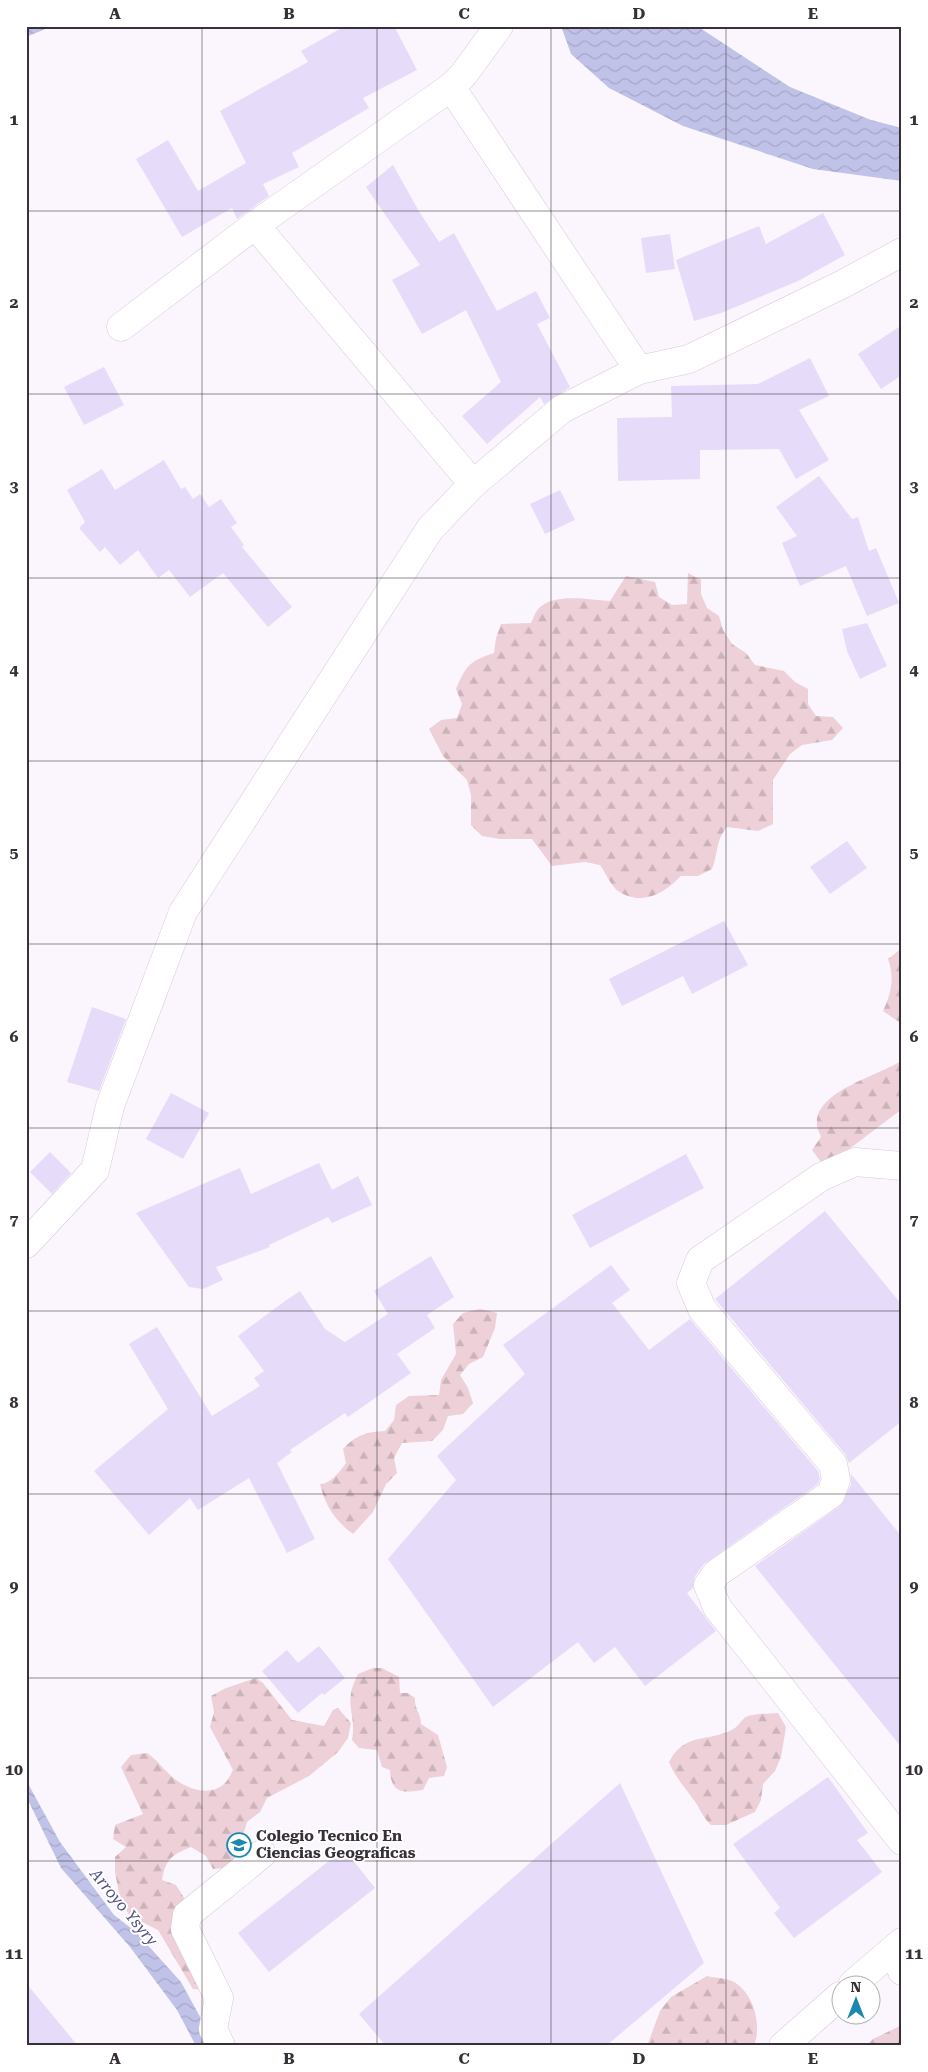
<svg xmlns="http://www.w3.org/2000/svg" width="928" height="2072" font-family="'Roboto Serif',serif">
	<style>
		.forest { fill: url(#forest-firs) }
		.water { fill: url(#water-waves) }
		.building { fill: #e7dbfa }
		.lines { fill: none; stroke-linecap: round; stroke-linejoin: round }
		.minor-casing { stroke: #d8c8db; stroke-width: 29 }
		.highway-casing { stroke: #d8c8db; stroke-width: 29 }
		.minor { stroke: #fff; stroke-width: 28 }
		.highway { stroke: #fff; stroke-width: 28 }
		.grid { fill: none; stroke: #373038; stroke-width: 1; stroke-opacity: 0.55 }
		.labels { text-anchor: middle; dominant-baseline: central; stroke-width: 4; stroke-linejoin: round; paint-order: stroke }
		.poi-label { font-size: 15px; font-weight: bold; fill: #373038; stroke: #fff; text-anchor: start }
		.water-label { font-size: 16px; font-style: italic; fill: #515083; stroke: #fff }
		.neatline { fill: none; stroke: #373038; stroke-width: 2 }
		.grid-label { font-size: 16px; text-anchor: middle; font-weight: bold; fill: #373038 }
	</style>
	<defs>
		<pattern id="forest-firs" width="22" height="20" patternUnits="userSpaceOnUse" patternTransform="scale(1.25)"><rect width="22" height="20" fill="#edd0d8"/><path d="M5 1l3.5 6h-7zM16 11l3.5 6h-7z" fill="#ccb3ba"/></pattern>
		<pattern id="water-waves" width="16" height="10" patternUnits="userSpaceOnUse" patternTransform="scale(1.25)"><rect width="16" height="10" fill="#c1c2e8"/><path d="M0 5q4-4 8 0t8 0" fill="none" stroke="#a6a7c8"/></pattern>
	</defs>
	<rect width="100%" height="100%" fill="#fbf5fd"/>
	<g class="forest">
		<path d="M688 573 701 580V594L707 608 719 616 723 630 732 644 746 653 755 665 784 671 795 682 808 689V704L816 716 833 717 843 728 832 740 802 745 790 754 773 780V824L758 831 727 827C715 842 719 851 712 869L698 876H681C664 893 643 907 618 891 611 886 605 872 600 865L585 862 552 866 532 839H500L482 836 471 825V795L467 780 443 756 429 729 441 720 457 718 462 704 456 689C466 665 470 661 494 653L496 638 501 624 531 623C533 619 535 613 538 609 554 592 589 600 610 601L626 576 655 582 659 597 672 605 687 604Z"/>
		<path d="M902 948V1024L883 1011C891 994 895 978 888 959Z"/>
		<path d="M902 1060V1109L836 1159 821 1162 812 1150 821 1137C820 1133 816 1127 817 1122 817 1090 882 1075 902 1060Z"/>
		<path d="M480 1309 497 1313 495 1328 483 1357 469 1364 460 1375 468 1388 473 1403 463 1414 448 1416 443 1430 432 1441 402 1443 394 1458 397 1473 386 1484 373 1512 353 1534C335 1521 325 1505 320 1484 331 1484 340 1471 346 1463L343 1449C356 1435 366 1432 385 1431L394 1420 396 1405 409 1396 439 1395 441 1380 456 1354 453 1324 463 1313Z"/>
		<path d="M373 1668H382L399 1677 400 1693H408L415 1698C414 1709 421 1713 421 1724L438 1735 447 1767 444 1776 429 1778 423 1790C403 1793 391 1794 390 1770L382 1767 377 1750 359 1748 352 1740C357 1712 342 1705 358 1674Z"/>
		<path d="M256 1678 263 1683 292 1720 324 1726 333 1710 338 1708 351 1723 348 1738 338 1752 309 1776 267 1798 260 1812 247 1822 238 1852 230 1867 213 1869 206 1856 191 1847C172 1855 166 1858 162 1880L176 1885C195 1915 211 1947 222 1981L209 1990 193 1989 158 1930 130 1916 121 1903 115 1872V1857L126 1847 113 1839 115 1825 143 1814 121 1767 131 1755 147 1753C156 1759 161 1766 169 1774 182 1787 209 1799 225 1783 228 1780 231 1774 233 1770L210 1727 214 1712 211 1696 226 1688Z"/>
		<path d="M778 1713 786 1727 781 1757 775 1771 763 1784 761 1800 755 1812 726 1825H711C700 1814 701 1809 693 1799 684 1786 675 1777 669 1762 686 1730 709 1744 735 1728 739 1725 742 1719 746 1717 754 1713 769 1714 778 1713Z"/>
		<path d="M707 1976C715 1978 727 1978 734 1982 754 1994 762 2025 754 2046H647L660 2011 671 1997Z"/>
		<path d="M902 2025V2046H866L873 2039Z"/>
	</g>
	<g class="water">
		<path d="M26 26H52L26 37Z"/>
		<path d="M561 26H697L790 87 871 120 902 128V181L813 169 683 126 609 88 571 54Z"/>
		<path d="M26 1780 60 1842 114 1915 136 1932 181 1982 216 2046H196L177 2010 130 1947 61 1868 26 1796Z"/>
	</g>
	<g class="building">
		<path d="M345 26H394L417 70 363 98 369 108 292 153 299 167 263 184 269 196 237 219 232 208 182 237 136 159 168 140 198 191 246 163 220 111 308 62 301 51Z"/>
		<path d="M393 165 420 213 439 242 454 233 497 311 536 291 550 318 537 324 570 387 544 404 540 397 487 444 462 416 501 382 466 310 422 334 392 280 420 265 366 187Z"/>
		<path d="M823 213 845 255 798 281 721 313 694 321 676 260 759 226 766 244Z"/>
		<path d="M670 234 675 269 646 273 641 238Z"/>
		<path d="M902 325V375L881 389 858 354Z"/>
		<path d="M810 358 829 396 799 410 829 460 796 479 779 449 700 450V479L618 481 617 418 672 417 671 386 758 384Z"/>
		<path d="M104 367 124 405 84 425 64 387Z"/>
		<path d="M164 460 181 489 185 487 193 499 200 494 209 507 221 499 237 523 231 527 244 545 242 547 292 607 268 627 223 573 190 597 169 570 158 578 138 550 120 565 105 547 100 552 79 528 85 522 67 490 102 469 115 490Z"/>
		<path d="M819 476 852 519 858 517 869 551 876 548 899 603 867 616 846 566 800 586 782 543 797 536 776 507Z"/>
		<path d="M560 490 575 520 545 534 530 504Z"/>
		<path d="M867 623 887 666 860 679 847 651 842 629Z"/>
		<path d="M847 841 867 868 830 894 810 867Z"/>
		<path d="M724 921 748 965 692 994 683 976 622 1006 609 979Z"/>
		<path d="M92 1007 126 1019 99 1091 67 1082Z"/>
		<path d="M171 1093 209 1113 183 1159 146 1139Z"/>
		<path d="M50 1152 71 1173 52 1194 30 1172Z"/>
		<path d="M686 1154 704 1188 590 1248 572 1215Z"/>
		<path d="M319 1163 332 1190 358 1176 372 1205 332 1223 328 1217 269 1245 270 1247 216 1267 223 1280 203 1289 189 1287 136 1213 240 1168 251 1194Z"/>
		<path d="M825 1211 902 1305V1421L849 1463 845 1454 715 1299Z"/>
		<path d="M431 1256 454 1297 427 1315 435 1328 397 1354 411 1373 348 1417 345 1413 290 1450 292 1452 277 1463 315 1539 287 1553 249 1478 198 1510 190 1498 149 1535 94 1471 168 1409 129 1344 157 1327 212 1416 260 1386 254 1378 264 1371 238 1336 285 1301 300 1291 325 1329 345 1342 388 1314 374 1291Z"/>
		<path d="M611 1265 630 1290 612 1303 649 1350 690 1319 818 1471 820 1479 818 1484 704 1564 695 1576 693 1588 687 1593 716 1631 645 1686 615 1647 594 1663 578 1642 493 1707 388 1559 456 1480 437 1456 525 1374 503 1345Z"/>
		<path d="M851 1474 902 1537V1748L755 1566 840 1506 851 1485Z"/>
		<path d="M319 1646 345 1678 324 1695 322 1693 298 1713 262 1671 287 1650 298 1663Z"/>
		<path d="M828 1777 868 1833 857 1840 882 1872 794 1938 774 1913 780 1908 733 1844Z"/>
		<path d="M620 1783 704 1963 606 2046H386L359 2014Z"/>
		<path d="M344 1849 375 1888 269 1972 238 1933Z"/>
		<path d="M26 1983 78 2046H26Z"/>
	</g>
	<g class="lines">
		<g class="minor-casing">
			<g id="minor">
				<path d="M451 87 639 370"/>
				<path d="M255 225 473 484"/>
				<path d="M121 327 255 225 451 87 464 74 499 26"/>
				<path d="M902 1166 855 1162 821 1177 700 1260 691 1283 702 1309 833 1464 836 1480 831 1494 717 1573 708 1585 717 1607 902 1841"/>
				<path d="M26 1244 95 1170 110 1106 183 912 430 529 473 484 562 409 639 370 689 359 843 284 902 252"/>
				<path d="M893 1950 902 1971"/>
				<path d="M221 2046 213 2029 219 1998 185 1929 187 1915 262 1854"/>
			</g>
		</g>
		<g class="highway-casing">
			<g id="highway">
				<path d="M853 1984 902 1942"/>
				<path d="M783 2046 840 1996"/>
			</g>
		</g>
		<use href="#minor" class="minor"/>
		<use href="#highway" class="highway"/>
	</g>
	<path class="grid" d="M202 26V2046M377 26V2046M551 26V2046M726 26V2046M26 211H902M26 394H902M26 578H902M26 761H902M26 944H902M26 1128H902M26 1311H902M26 1494H902M26 1678H902M26 1861H902"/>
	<defs>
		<g id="school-ring" transform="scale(1.25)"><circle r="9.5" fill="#fff" stroke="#1a88af" stroke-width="1.5"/><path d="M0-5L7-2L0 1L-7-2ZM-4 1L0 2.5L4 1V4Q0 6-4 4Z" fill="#1a88af"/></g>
	</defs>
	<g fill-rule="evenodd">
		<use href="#school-ring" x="239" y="1845"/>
	</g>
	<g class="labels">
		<g class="poi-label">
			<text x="256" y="1836">Colegio Tecnico En<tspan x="256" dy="17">Ciencias Geograficas</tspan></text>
		</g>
		<g class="water-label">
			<text transform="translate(124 1907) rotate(50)">Arroyo Ysyry</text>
		</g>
	</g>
	<rect width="928" height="2072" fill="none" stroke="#ffffff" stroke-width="55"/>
	<g transform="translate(856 2000)"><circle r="24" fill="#ffffff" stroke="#afacaf"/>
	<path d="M0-4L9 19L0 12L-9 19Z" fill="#1a88af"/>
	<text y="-8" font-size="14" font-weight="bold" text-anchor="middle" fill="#373038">N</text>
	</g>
	<rect x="28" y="28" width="872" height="2016" class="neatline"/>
	<g class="grid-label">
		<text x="115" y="19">A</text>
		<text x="289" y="19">B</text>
		<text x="464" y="19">C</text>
		<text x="639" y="19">D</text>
		<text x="813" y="19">E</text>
		<text x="14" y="125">1</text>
		<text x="914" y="125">1</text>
		<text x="14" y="308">2</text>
		<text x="914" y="308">2</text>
		<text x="14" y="492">3</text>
		<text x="914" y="492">3</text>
		<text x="14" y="675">4</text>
		<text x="914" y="675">4</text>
		<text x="14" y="858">5</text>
		<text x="914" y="858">5</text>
		<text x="14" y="1042">6</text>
		<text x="914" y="1042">6</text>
		<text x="14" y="1225">7</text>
		<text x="914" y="1225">7</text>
		<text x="14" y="1408">8</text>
		<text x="914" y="1408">8</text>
		<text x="14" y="1592">9</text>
		<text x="914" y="1592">9</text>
		<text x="14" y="1775">10</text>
		<text x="914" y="1775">10</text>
		<text x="14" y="1959">11</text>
		<text x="914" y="1959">11</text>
		<text x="115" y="2064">A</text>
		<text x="289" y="2064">B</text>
		<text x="464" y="2064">C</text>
		<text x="639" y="2064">D</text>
		<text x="813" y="2064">E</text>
	</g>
</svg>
